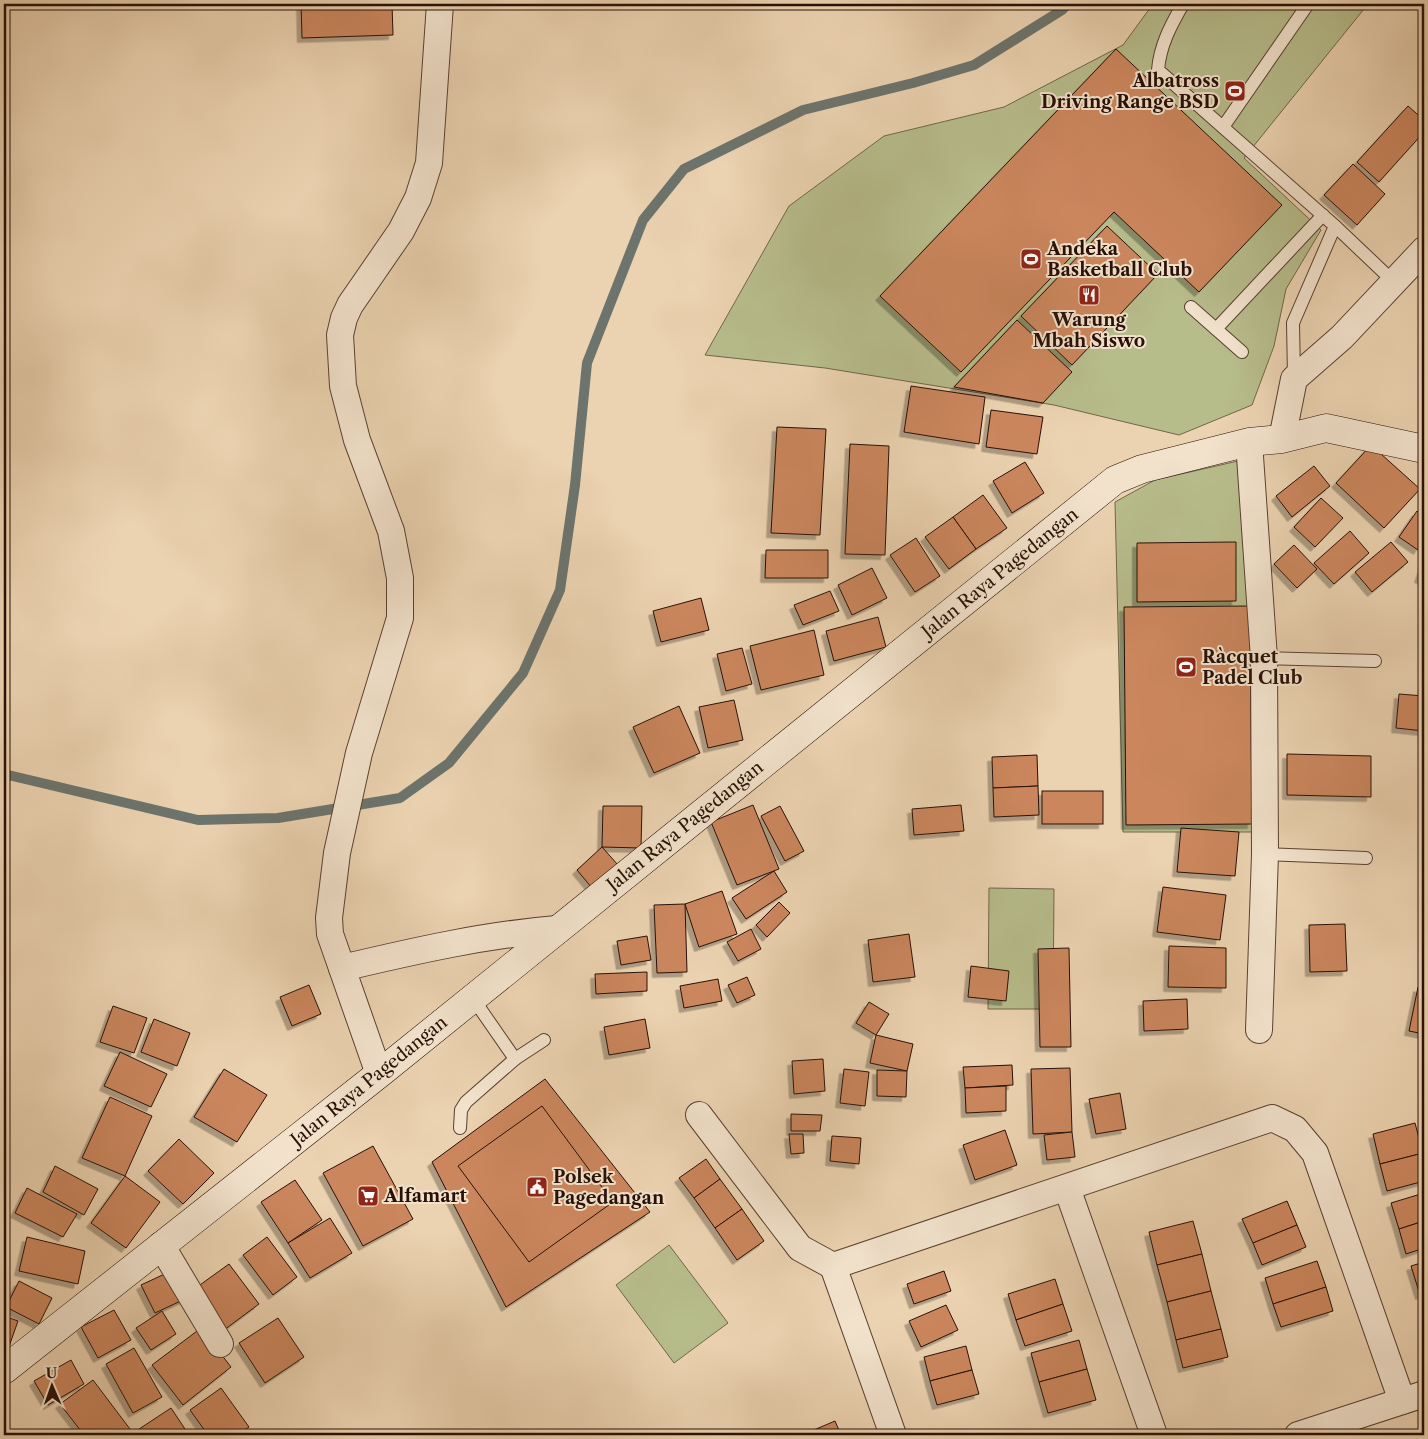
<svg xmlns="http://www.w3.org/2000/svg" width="1428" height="1439" font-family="'Libre Caslon Text',serif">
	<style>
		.green { fill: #b7bc8b; stroke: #706649 }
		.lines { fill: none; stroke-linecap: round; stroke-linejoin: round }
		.stream { stroke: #6c746d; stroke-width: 10 }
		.building { fill: #cb865d; stroke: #281007; filter: url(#shadow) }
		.lane-casing { stroke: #594031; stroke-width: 14 }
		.street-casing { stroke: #594031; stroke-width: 28 }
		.secondary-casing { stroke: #281007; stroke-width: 29 }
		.lane { stroke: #f2e2cc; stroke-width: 12 }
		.street { stroke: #f2e2cc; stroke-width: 26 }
		.secondary { stroke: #f2e2cc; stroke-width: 28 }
		.labels { text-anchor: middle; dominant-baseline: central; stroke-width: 4; stroke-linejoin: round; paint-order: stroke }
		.poi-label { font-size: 18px; font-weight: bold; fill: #281007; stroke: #f2e2cc; text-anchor: start }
		.street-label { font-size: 18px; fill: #281007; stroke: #f2e2cc }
	</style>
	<defs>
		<filter id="shadow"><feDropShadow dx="-4.5" dy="4.5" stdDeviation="0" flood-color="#0004"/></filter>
	</defs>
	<rect width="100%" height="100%" fill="#ebd2b0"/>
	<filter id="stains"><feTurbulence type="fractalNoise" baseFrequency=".004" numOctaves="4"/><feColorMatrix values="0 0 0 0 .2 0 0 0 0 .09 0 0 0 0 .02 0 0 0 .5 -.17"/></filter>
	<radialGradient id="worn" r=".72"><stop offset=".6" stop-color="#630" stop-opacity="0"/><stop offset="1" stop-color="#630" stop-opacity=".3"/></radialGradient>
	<g class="green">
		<path d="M1153 4H1368L1244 158 1321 230 1286 289 1274 346 1252 405 1179 435 1054 405 825 368 705 355 789 206 884 136 1004 107 1123 45Z"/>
		<path d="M1238 461 1250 481 1255 832H1123L1115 502 1155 480Z"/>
		<path d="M989 888 1054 889 1053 1009H988Z"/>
		<path d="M669 1245 728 1323 674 1363 616 1285Z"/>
	</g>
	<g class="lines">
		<path class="stream" d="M4 774 198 820 278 818 400 798 449 763 523 673 560 590 575 485 587 363 643 220 684 169 803 110 913 83 974 65 1062 10 1068 4"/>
	</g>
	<g class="building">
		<path d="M301 4H392L393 35 302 38Z"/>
		<path d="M1116 49 1282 205 1199 292 1114 212 961 372 880 296Z"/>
		<path d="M1408 106 1424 120V132L1379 182 1357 162Z"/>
		<path d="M1353 164 1385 194 1357 225 1324 195Z"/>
		<path d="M1107 226 1158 274 1072 365 1021 316Z"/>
		<path d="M1017 320 1072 372 1043 403 954 387Z"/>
		<path d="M911 386 985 397 979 444 904 432Z"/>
		<path d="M991 410 1043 417 1037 454 986 447Z"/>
		<path d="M777 427 826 429 820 535 771 533Z"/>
		<path d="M850 444 889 446 885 555 845 554Z"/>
		<path d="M1371 445 1420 489 1384 528 1336 483Z"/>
		<path d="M1025 462 1044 493 1012 513 993 481Z"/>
		<path d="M1314 466 1330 486 1292 517 1276 496Z"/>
		<path d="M983 495 1007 528 976 549 953 517Z"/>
		<path d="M1321 498 1343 518 1315 547 1294 527Z"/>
		<path d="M1417 511 1424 517V541L1418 550 1399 537Z"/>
		<path d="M953 517 976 549 949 569 925 537Z"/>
		<path d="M1350 531 1369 553 1334 584 1314 563Z"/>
		<path d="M916 538 940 576 915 592 890 555Z"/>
		<path d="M1236 542V601L1137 602V543Z"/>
		<path d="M1391 542 1408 562 1372 592 1355 572Z"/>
		<path d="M1294 545 1317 569 1297 588 1274 564Z"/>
		<path d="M766 550H828V578H765Z"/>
		<path d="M1424 564V580L1419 578Z"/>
		<path d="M872 568 887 598 852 615 838 585Z"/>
		<path d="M830 591 839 611 803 625 794 605Z"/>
		<path d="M701 598 709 630 661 642 653 611Z"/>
		<path d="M1250 606 1252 824 1126 825 1124 607Z"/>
		<path d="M878 617 886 647 834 661 826 631Z"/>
		<path d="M814 630 824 675 761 690 750 646Z"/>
		<path d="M742 648 752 684 726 691 717 654Z"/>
		<path d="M1399 694 1424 696V731L1396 728Z"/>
		<path d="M734 700 743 740 708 748 699 707Z"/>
		<path d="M679 706 700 753 654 773 633 727Z"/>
		<path d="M1287 754 1371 756V797L1287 795Z"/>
		<path d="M1037 755 1038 786 993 788 992 757Z"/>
		<path d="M1038 786 1039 815 994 817 993 788Z"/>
		<rect x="1042" y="791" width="61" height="33"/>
		<path d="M753 805 779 869 737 885 711 822Z"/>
		<path d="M961 805 964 831 914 835 912 809Z"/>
		<path d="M603 806H642L641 848 602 847Z"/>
		<path d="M780 806 804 851 785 861 761 816Z"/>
		<path d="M1181 828 1239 832 1235 876 1177 872Z"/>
		<path d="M602 847 618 865 592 888 577 870Z"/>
		<path d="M774 871 787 892 746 919 732 898Z"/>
		<path d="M1163 887 1226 895 1220 940 1157 932Z"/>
		<path d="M722 891 737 934 699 947 685 904Z"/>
		<path d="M779 902 790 913 767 937 756 925Z"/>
		<path d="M685 904 687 972 657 973 654 905Z"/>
		<path d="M1345 924 1347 971 1310 972 1309 925Z"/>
		<path d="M751 929 761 949 738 961 727 942Z"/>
		<path d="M909 934 915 977 873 982 868 940Z"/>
		<path d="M647 936 651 960 621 965 617 941Z"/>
		<path d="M1169 946 1226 948V988L1168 987Z"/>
		<path d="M1069 948 1071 1047H1040L1038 949Z"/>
		<path d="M971 966 1009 971 1006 1001 968 997Z"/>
		<path d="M647 972V991L596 994 595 974Z"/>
		<path d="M747 977 755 995 737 1003 728 985Z"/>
		<path d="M718 979 722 1001 684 1008 680 986Z"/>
		<path d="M309 985 321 1014 292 1026 280 997Z"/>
		<path d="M1418 987 1424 989V1034L1409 1031Z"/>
		<path d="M1187 999 1188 1029 1144 1031 1143 1001Z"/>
		<path d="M869 1002 889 1014 876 1035 856 1023Z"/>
		<path d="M113 1006 147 1018 134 1053 100 1042Z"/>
		<path d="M154 1019 190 1033 177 1066 141 1052Z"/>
		<path d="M645 1019 650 1048 609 1055 604 1027Z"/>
		<path d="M876 1035 913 1044 907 1071 870 1063Z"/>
		<path d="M120 1052 167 1074 151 1107 104 1086Z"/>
		<path d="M823 1059 825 1091 794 1094 792 1061Z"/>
		<path d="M1012 1065 1013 1085 965 1088 963 1067Z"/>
		<path d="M1070 1068 1072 1132 1033 1134 1031 1069Z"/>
		<path d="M224 1069 267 1095 237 1142 194 1117Z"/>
		<path d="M844 1069 869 1072 865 1106 840 1103Z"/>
		<path d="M877 1070 907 1071 906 1097 877 1096Z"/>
		<path d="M545 1079 650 1212 506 1307 432 1162Z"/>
		<path d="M1006 1086V1111L966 1113 965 1088Z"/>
		<path d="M1120 1093 1126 1129 1096 1134 1089 1099Z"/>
		<path d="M110 1097 152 1116 125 1176 82 1158Z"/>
		<path d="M542 1106 613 1202 529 1262 458 1166Z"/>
		<path d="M791 1114 822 1115 820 1131H791Z"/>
		<path d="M1415 1123 1423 1153 1380 1164 1373 1134Z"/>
		<path d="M1005 1130 1017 1165 975 1180 963 1145Z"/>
		<path d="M1072 1132 1075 1157 1047 1160 1044 1135Z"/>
		<path d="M789 1134H803L804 1153 791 1154Z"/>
		<path d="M832 1136 861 1138 859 1164 830 1161Z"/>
		<path d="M179 1139 214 1173 183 1204 148 1171Z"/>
		<path d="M373 1146 413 1219 363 1246 323 1173Z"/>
		<path d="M1423 1153 1424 1181 1387 1191 1380 1164Z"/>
		<path d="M706 1159 720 1179 694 1198 679 1178Z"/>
		<path d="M55 1166 98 1189 84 1215 43 1192Z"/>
		<path d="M125 1176 160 1202 126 1248 91 1223Z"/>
		<path d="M720 1179 742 1209 715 1228 694 1198Z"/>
		<path d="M295 1180 322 1220 288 1243 261 1202Z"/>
		<path d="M27 1188 77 1214 63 1237 15 1213Z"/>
		<path d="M1424 1193V1221L1399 1229 1391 1203Z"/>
		<path d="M1287 1201 1297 1225 1253 1243 1242 1219Z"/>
		<path d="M742 1209 764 1241 737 1260 715 1228Z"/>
		<path d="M330 1218 352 1253 310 1278 288 1243Z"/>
		<path d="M1193 1221 1202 1254 1157 1265 1149 1232Z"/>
		<path d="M1424 1221V1248L1406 1254 1399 1229Z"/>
		<path d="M1297 1225 1306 1247 1262 1265 1253 1243Z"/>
		<path d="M27 1237 85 1251 78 1284 19 1271Z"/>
		<path d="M267 1237 297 1277 273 1295 243 1255Z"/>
		<path d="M1202 1254 1211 1291 1167 1302 1157 1265Z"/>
		<path d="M1317 1261 1326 1287 1273 1304 1265 1278Z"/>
		<path d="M1424 1262V1294L1420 1295 1411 1266Z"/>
		<path d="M229 1264 259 1304 224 1330 193 1290Z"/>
		<path d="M171 1271 185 1299 155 1313 141 1285Z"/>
		<path d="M944 1271 951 1291 914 1304 907 1284Z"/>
		<path d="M1055 1279 1063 1304 1016 1320 1008 1294Z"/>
		<path d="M19 1281 52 1298 39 1324 6 1307Z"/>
		<path d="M1326 1287 1333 1311 1281 1327 1273 1304Z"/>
		<path d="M1211 1291 1221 1329 1176 1340 1167 1302Z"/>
		<path d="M1063 1304 1072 1331 1025 1346 1016 1320Z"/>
		<path d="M946 1305 958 1330 921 1347 909 1321Z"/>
		<path d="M114 1310 131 1340 98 1358 81 1327Z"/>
		<path d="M162 1311 176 1334 151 1350 136 1328Z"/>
		<path d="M4 1316 18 1321 6 1355 4 1354Z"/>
		<path d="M278 1318 304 1357 265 1383 239 1343Z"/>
		<path d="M201 1328 231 1367 183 1405 152 1365Z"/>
		<path d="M1221 1329 1228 1357 1183 1368 1176 1340Z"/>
		<path d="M1079 1340 1087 1369 1039 1382 1031 1353Z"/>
		<path d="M966 1346 972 1370 930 1381 924 1357Z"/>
		<path d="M134 1348 162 1397 133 1413 106 1364Z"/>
		<path d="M71 1360 84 1384 48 1405 34 1381Z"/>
		<path d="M1087 1369 1096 1400 1048 1413 1039 1382Z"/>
		<path d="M972 1370 979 1394 937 1405 930 1381Z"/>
		<path d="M93 1380 130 1429 121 1435H84L60 1404Z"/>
		<path d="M221 1388 249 1427 237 1435H208L190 1410Z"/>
		<path d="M171 1408 187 1432 183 1435H130Z"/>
		<path d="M835 1421 841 1435H802Z"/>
	</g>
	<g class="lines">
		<g class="lane-casing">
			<g id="lane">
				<path d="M1183 4C1171 25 1160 45 1158 70L1335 226 1293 323 1294 377"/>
				<path d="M1223 127 1308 4"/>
				<path d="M1335 226 1395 283"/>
				<path d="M1191 307 1242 352"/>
				<path d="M1216 329 1323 215"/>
				<path d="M1264 658 1375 661"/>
				<path d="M1265 854 1366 858"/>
				<path d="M472 997 515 1059"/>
				<path d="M460 1128 461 1110 466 1102 515 1059 544 1040"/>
			</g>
		</g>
		<g class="street-casing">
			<g id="street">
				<path d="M1282 439 1294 379 1342 337 1424 250"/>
				<path d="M1249 442 1264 658 1265 854 1259 1030"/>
				<path d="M342 968C414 951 484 935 557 929"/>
				<path d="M379 1074 330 934 329 918 337 853 359 753 400 618V578L391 531 357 440 343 386 340 335 344 318 350 305 401 231 418 198 429 163 440 4"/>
				<path d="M699 1115 800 1248 833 1266"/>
				<path d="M1067 1188 1154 1435"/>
				<path d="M161 1245 220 1344"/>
				<path d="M893 1435 833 1266 1272 1118 1295 1129 1315 1153 1402 1401"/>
				<path d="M1298 1435 1424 1394"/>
			</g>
		</g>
		<g class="secondary-casing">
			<path id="secondary" d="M4 1370 379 1074 1115 480 1142 469 1249 442 1282 439 1326 428 1424 449"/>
		</g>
		<use href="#lane" class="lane"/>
		<use href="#street" class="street"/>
		<use href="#secondary" class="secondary"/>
	</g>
	<defs>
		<g id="stadium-square" transform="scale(1.125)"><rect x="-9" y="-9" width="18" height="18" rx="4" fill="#8f2418" stroke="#f2e2cc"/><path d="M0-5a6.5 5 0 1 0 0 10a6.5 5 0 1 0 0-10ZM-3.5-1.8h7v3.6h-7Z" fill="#fff"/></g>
		<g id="restaurant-square" transform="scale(1.125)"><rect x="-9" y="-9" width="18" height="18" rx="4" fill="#8f2418" stroke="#f2e2cc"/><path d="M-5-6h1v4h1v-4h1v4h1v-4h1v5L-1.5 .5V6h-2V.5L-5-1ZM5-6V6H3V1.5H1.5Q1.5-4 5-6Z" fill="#fff"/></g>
		<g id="civic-square" transform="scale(1.125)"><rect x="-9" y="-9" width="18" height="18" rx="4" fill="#8f2418" stroke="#f2e2cc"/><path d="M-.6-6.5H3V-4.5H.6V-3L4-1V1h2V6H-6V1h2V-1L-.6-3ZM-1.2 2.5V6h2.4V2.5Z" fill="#fff"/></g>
		<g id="supermarket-square" transform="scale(1.125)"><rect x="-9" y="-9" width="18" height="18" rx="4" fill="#8f2418" stroke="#f2e2cc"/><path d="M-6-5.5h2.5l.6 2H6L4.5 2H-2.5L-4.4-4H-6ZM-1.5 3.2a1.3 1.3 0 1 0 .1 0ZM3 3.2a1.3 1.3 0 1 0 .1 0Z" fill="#fff"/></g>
	</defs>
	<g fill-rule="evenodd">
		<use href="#stadium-square" x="1235" y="91"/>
		<use href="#stadium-square" x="1031" y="259"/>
		<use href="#restaurant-square" x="1089" y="295"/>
		<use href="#stadium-square" x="1186" y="667"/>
		<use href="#civic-square" x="537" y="1187"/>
		<use href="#supermarket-square" x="368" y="1196"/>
	</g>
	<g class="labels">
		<g class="poi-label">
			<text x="1219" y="81" text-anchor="end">Albatross<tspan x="1219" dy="21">Driving Range BSD</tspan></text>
			<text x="1047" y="249">Andeka<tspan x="1047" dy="21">Basketball Club</tspan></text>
			<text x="1089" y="320" text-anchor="middle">Warung<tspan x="1089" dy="21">Mbah Siswo</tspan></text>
			<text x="1202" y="657">Ràcquet<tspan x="1202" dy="21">Padel Club</tspan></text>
			<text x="553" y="1177">Polsek<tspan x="553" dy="21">Pagedangan</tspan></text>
			<text x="384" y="1196">Alfamart</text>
		</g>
		<g class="street-label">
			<text transform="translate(1000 573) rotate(-39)">Jalan Raya Pagedangan</text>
			<text transform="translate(685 826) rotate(-39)">Jalan Raya Pagedangan</text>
			<text transform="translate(369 1081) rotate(-39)">Jalan Raya Pagedangan</text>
		</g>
	</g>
	<rect width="1428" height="1439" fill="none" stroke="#ebd2b0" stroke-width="20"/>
	<rect x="5" y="5" width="1418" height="1429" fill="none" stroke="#281007" stroke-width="2.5"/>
	<rect x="10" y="10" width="1408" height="1419" fill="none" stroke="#281007"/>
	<g transform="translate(52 1386) rotate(358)" stroke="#f2e2cc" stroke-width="4" paint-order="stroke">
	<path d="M0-4L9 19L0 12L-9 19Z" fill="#281007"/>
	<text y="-8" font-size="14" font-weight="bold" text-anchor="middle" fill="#281007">U</text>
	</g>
	<rect width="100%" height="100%" filter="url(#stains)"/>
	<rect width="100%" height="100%" fill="url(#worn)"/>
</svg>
